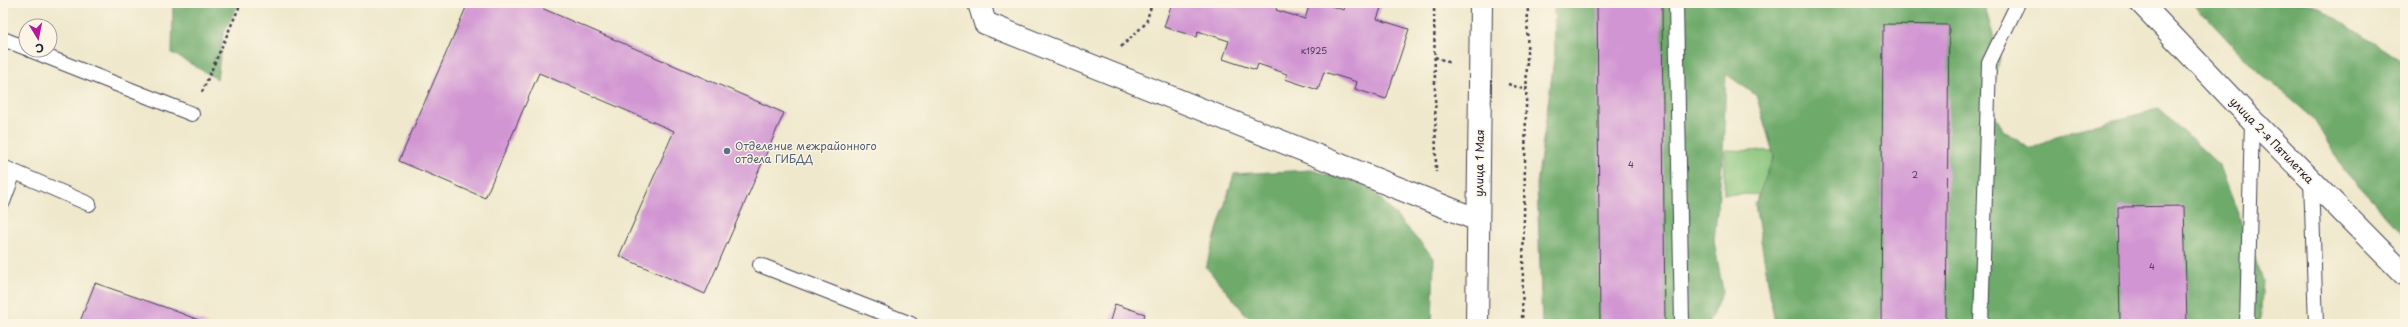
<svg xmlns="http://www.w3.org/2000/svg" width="2408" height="327" font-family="'Playpen Sans',sans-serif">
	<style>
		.green { fill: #89c57b; stroke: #56745b }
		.forest { fill: #6eaa6b; stroke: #486653 }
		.building { fill: #d195d3 }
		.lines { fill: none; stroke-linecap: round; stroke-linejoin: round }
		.service-casing { stroke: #414051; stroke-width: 16 }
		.minor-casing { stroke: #414051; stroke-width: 24 }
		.path { stroke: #414051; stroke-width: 2.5; stroke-dasharray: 3 3; stroke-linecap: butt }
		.service { stroke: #fff; stroke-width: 14 }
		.minor { stroke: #fff; stroke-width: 22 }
		.service-dot { fill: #5c6f8a; stroke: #fcf5e5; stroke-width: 1.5 }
		.labels { text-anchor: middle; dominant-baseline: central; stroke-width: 3; stroke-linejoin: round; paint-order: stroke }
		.number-label { font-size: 9px; fill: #4e3f61 }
		.street-label { font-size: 11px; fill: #22223b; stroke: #fcf5e5 }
		.service-label { font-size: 11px; fill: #4e5e75; stroke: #fcf5e5; text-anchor: start }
	</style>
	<rect width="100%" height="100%" fill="#fcf5e5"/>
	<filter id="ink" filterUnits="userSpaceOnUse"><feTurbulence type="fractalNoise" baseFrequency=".025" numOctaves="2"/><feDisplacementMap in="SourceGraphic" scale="8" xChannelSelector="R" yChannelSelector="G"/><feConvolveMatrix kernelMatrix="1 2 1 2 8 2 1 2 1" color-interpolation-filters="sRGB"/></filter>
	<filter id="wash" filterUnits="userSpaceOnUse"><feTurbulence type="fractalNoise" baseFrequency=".012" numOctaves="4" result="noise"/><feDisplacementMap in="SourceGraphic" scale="16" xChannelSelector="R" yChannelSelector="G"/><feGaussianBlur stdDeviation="0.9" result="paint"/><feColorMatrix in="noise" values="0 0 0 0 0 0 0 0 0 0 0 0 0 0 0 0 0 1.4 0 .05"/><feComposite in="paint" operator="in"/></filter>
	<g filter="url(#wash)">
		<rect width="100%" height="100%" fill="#efe8cc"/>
		<path class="green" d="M1725 150 1777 151 1776 195 1724 194Z"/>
		<g class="forest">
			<path d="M173 3H239L223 34 217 79 172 53Z"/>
			<path d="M1554 3H1982L1984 4 2000 59 1988 102 2003 130 2030 149 2071 131 2159 109 2220 166 2263 280 2260 324H1775L1755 204 1774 156 1756 95 1726 74 1723 155 1714 241 1723 291 1708 324H1542L1537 184 1555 52Z"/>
			<path d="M2193 3H2312L2405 63V237L2344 170 2313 118 2251 65Z"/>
			<path d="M1311 170 1368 185 1434 258 1432 324H1254L1206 267 1234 174Z"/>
		</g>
		<g id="blocks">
			<g class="building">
				<path d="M468 3H530L784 113 705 294 619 256 674 131 539 73 485 198 399 161Z"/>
				<path d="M1172 3H1278L1276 10 1305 19 1310 3H1322L1344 10 1346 3H1376L1382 5 1377 19 1409 29 1386 99 1355 89 1357 82 1324 72 1318 90 1285 79 1287 74 1258 64 1256 70 1223 59 1229 41 1198 31 1197 37 1164 27Z"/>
				<path d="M1597 3H1662L1665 324H1600Z"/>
				<path d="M1883 24 1949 25 1946 324H1881Z"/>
				<path d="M2184 206 2187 324H2120L2118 207Z"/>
				<path d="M95 283 170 309 209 324H79Z"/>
				<path d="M1115 304 1145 314 1142 324H1109Z"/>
			</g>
		</g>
	</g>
	<g filter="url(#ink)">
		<use href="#blocks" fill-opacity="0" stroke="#414051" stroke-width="1"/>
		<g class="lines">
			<g class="service-casing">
				<g id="service">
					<path d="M1676 3 1682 324"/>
					<path d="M3 39 26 48"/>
					<path d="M30 50 192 114"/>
					<path d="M3 167 89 204"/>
					<path d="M2311 180 2316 324"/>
					<path d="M3 202 14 172"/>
					<path d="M760 265 911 324"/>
					<path d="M1981 324 1989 63 2018 3"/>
					<path d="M2247 324 2252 120"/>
				</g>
			</g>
			<g class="minor-casing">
				<g id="minor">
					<path d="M979 3 985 23 1478 220"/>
					<path d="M2141 3 2252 120 2405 275"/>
					<path d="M1477 324 1481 3"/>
				</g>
			</g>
			<g class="path">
				<path d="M1434 3 1436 172"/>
				<path d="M1121 47 1146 23 1152 3"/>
				<path d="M1435 57 1451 63"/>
				<path d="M1508 84 1526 90"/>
				<path d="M202 92 241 3"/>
				<path d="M1522 324 1528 3"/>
			</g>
			<use href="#service" class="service"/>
			<use href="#minor" class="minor"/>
		</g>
	</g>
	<circle class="service-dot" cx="727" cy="151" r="4"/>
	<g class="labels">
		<g class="number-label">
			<text x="1314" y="50">к1925</text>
			<text x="1631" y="164">4</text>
			<text x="1915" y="174">2</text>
			<text x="2152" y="266">4</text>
		</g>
		<g class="street-label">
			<text transform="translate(2272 140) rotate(46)">улица 2-я Пятилетка</text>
			<text transform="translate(1479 163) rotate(-89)">улица 1 Мая</text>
		</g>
		<g class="service-label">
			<text x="735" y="145">Отделение межрайонного<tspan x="735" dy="13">отдела ГИБДД</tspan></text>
		</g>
	</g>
	<rect width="2408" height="327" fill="none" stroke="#fcf5e5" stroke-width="16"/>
	<g transform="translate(38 38) rotate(170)"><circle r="19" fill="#fcf5e5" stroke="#a5a1a1"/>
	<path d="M0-3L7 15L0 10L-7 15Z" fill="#b5179e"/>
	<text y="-6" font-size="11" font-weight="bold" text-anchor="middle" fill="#22223b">С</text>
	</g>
</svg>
